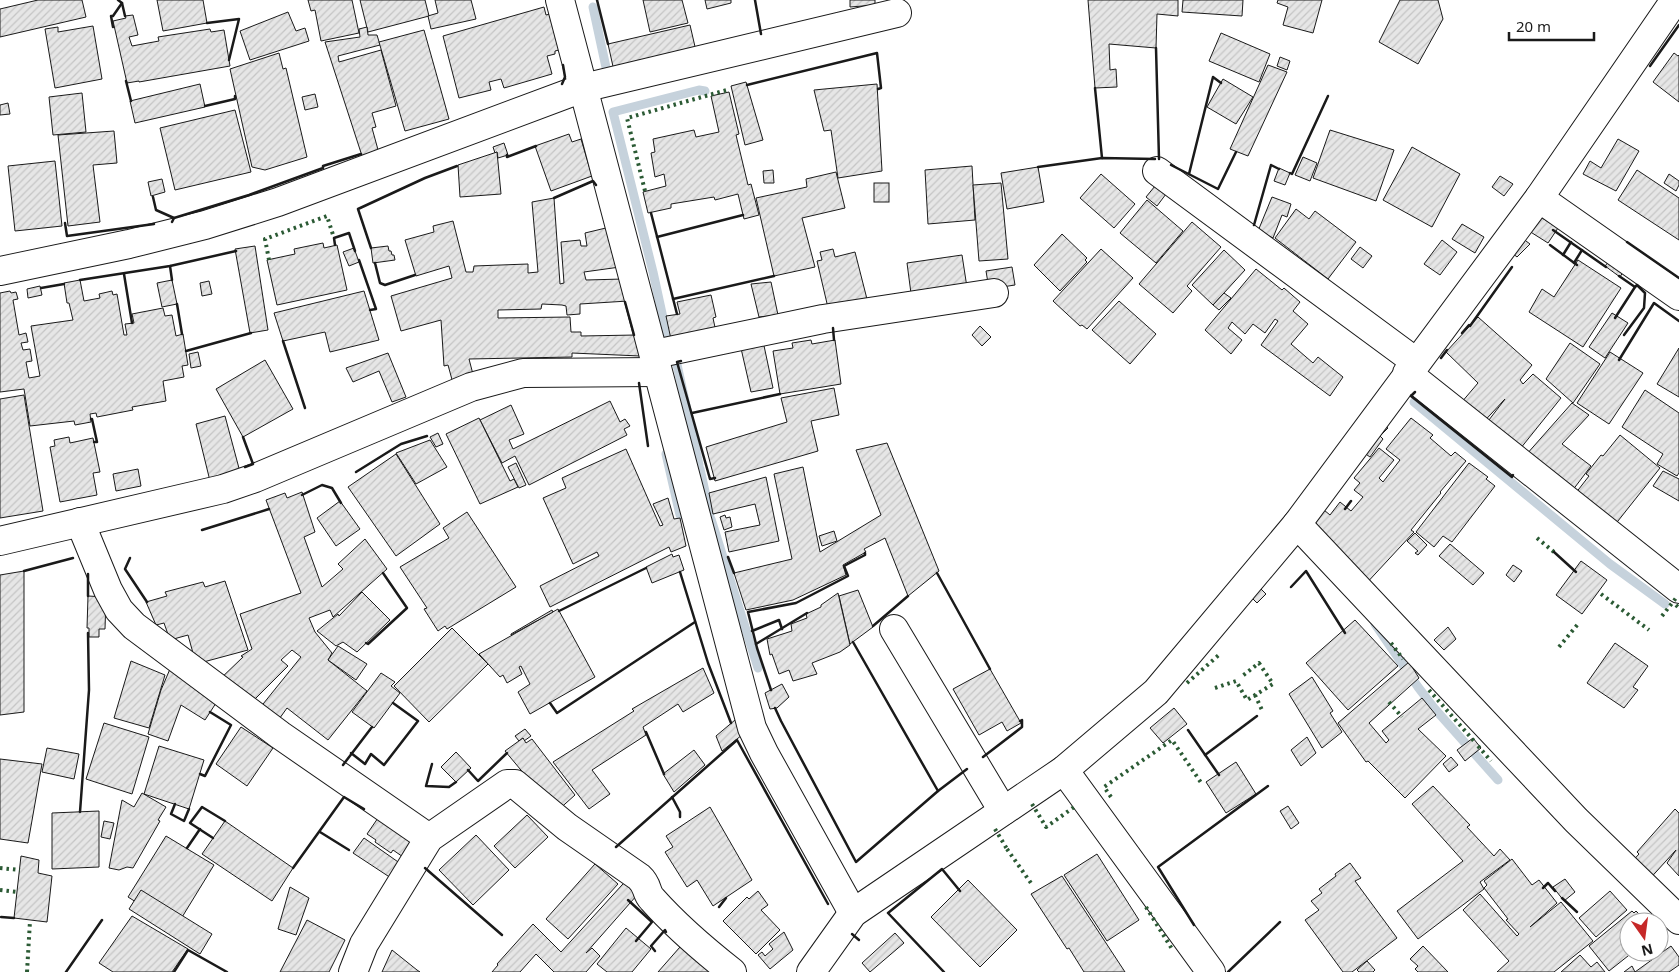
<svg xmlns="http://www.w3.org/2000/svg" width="1679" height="972" font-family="'Noto Sans',sans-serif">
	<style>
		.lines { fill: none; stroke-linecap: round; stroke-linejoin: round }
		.stream { stroke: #c6d2dc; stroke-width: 9 }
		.building { fill: url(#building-hatch); stroke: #1a1a1a }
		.minor-casing { stroke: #1a1a1a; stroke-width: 30 }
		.minor { stroke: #fff; stroke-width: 28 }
		.hedge { stroke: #2b5a34; stroke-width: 4; stroke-dasharray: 2.5 4; stroke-linecap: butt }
		.wall { stroke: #1a1a1a; stroke-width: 2.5 }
	</style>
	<defs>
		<pattern id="building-hatch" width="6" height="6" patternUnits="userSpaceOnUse" patternTransform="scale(1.25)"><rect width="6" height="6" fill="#e6e6e6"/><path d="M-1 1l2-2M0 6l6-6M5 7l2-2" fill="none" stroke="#c5c5c5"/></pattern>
	</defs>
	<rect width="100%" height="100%" fill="#fff"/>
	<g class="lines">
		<g class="stream">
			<path d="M593 7 607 72"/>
			<path d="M672 346 668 341 653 272 613 112 699 90 705 91"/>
			<path d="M676 360 699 465"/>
			<path d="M1414 402 1610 564 1665 604"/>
			<path d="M666 454 680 515"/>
			<path d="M700 469 710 514"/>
			<path d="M711 519 758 668"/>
			<path d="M1375 624 1418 687 1434 708 1498 780"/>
		</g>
	</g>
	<g class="building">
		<path d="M38 0H82L86 17 0 37V9Z"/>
		<path d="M157 0H203L207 23 163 31Z"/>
		<path d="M308 0H352L359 33 321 41 315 10 311 11Z"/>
		<path d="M360 0H425L429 16 368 32Z"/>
		<path d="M435 0H471L476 19 431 29 428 16 438 13Z"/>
		<path d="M643 0H682L688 23 650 32Z"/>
		<path d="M705 0H731V3L707 9Z"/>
		<path d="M850 0H875V5L850 7Z"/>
		<path d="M1088 0H1178V16L1157 14 1156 48 1109 44 1110 70 1116 69 1117 87 1095 88Z"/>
		<path d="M1183 0H1243L1242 16 1182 12Z"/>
		<path d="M1278 0H1322L1313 33 1283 25 1288 7 1277 3Z"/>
		<path d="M1400 0H1438L1443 19 1418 64 1379 42Z"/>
		<path d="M544 7 546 15 554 13 563 49 555 51V54L547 56 552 74 504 88 501 79 489 82 491 90 459 98 443 36Z"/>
		<path d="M288 12 296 31 305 28 309 41 250 60 240 31Z"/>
		<path d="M133 15 138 35 129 37 132 46 159 41 158 37 210 29 211 32 224 30 230 66 139 82V81L127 83 113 21 126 18 125 16Z"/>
		<path d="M690 25 696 51 614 71 608 44Z"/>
		<path d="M93 26 102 79 55 88 45 29 58 27V32Z"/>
		<path d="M367 27 368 35H377L380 45 338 56 339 62 381 50 396 106 372 113 376 127 372 128 380 157 364 162 325 42 360 37 359 29Z"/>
		<path d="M424 30 449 119 405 131 379 42Z"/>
		<path d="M1221 33 1270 54 1259 82 1209 61Z"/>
		<path d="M279 53 283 69 286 68 307 157 265 170 252 167 230 69Z"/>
		<path d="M1674 53 1678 56 1679 55V102L1653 82Z"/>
		<path d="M1280 57 1290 61 1287 70 1277 66Z"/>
		<path d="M1268 65 1287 72 1248 156 1230 149Z"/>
		<path d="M1223 79 1253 97 1236 124 1207 107Z"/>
		<path d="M746 82 763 140 745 145 731 86Z"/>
		<path d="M200 84 205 107 135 123 130 101Z"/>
		<path d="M877 84 882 171 838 178 831 130 824 131 814 90Z"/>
		<path d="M729 92 739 134 736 135 748 185 751 184 759 215 744 219 738 194 715 200 714 197 671 204V208L648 213 643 192 666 186 664 174 655 177 651 153 655 152 653 139 694 130 696 137 719 132 711 96Z"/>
		<path d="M82 93 86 132 53 135 49 97Z"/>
		<path d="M315 94 318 107 305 110 302 97Z"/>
		<path d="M8 103 10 114 0 115V105Z"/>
		<path d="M235 110 251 172 175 190 160 128Z"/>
		<path d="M1330 130 1394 150 1376 201 1313 178Z"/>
		<path d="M114 131 117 163 93 165 100 222 68 226 58 135Z"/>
		<path d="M569 134 572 142 581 139 592 176 551 191 535 146Z"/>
		<path d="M1618 139 1639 151 1616 191 1583 174 1590 161 1601 168Z"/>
		<path d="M504 143 508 155 498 158 497 152 495 153 493 147Z"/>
		<path d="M1412 147 1460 174 1432 227 1383 200Z"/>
		<path d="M497 152 501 194 460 197 458 165Z"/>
		<path d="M1303 157 1317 163 1310 181 1295 175Z"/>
		<path d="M55 161 62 226 15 231 8 166Z"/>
		<path d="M972 166 975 220 928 224 925 170Z"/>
		<path d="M1038 167 1044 202 1007 209 1001 173Z"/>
		<path d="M1279 168 1290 173 1285 185 1274 181Z"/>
		<path d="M773 170 774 183H764L763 171Z"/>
		<path d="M1637 170 1679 198V240L1618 200Z"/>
		<path d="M836 172 845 208 802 218 815 267 774 276 756 198 807 187 806 179Z"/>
		<path d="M1101 174 1135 204 1114 228 1080 198Z"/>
		<path d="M1669 174 1679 181V185L1676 191 1664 183Z"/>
		<path d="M1500 176 1513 184 1504 196 1492 187Z"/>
		<path d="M162 179 165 192 151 196 148 182Z"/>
		<rect x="874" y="183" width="15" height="19"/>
		<path d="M1001 183 1008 259 979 261 973 185Z"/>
		<path d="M1155 186 1166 194 1157 206 1146 197Z"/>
		<path d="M1272 197 1291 204 1287 217 1282 215 1273 238 1258 231Z"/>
		<path d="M554 198 560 284 564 283 561 242 580 240 581 246H587L585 233 610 227 620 267 584 272 586 280 623 279 628 301 580 304V314L567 315 566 306 562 305 542 304 541 309 498 310V318L570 317 571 332H581V336L636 335 640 356 572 353V357L469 359 475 382 454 387 448 365 444 366 441 320 401 331 391 296 452 278 449 266 416 276 405 240 434 232 433 226 453 221 466 272H473L474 266 528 264V273L538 272 532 202Z"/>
		<path d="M1147 200 1183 231 1156 263 1120 233Z"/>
		<path d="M1296 209 1309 219 1315 211 1356 242 1328 279 1275 238Z"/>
		<path d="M1539 216 1558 228 1548 243 1529 231Z"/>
		<path d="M1192 222 1221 247 1187 286 1192 291 1173 313 1139 284Z"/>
		<path d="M1462 224 1484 237 1475 253 1452 239Z"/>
		<path d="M1062 234 1087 258 1085 260 1087 262 1060 291 1034 265Z"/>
		<path d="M1522 238 1530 244 1517 257 1511 252Z"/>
		<path d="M1442 240 1457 252 1440 275 1424 264Z"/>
		<path d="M323 243 324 248 337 245 347 290 277 305 267 260 295 254 294 249Z"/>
		<path d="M255 246 268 330 250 333 235 249Z"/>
		<path d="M388 246 389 251H391L392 255H394L395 260 373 263 371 248Z"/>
		<path d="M1360 247 1372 256 1363 268 1351 259Z"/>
		<path d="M354 248 359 262 349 266 343 252Z"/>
		<path d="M833 249 835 257 855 252 868 303 829 312 817 261 822 260 820 252Z"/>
		<path d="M1101 249 1133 278 1087 329 1082 325 1080 326 1053 301Z"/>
		<path d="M1224 250 1245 270 1213 305 1192 285Z"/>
		<path d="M962 255 968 294 912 301 907 263Z"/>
		<path d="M1611 259 1623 272 1620 277 1605 266Z"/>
		<path d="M1578 260 1621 288 1583 347 1529 312 1542 289 1554 297Z"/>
		<path d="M1012 267 1015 285 989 289 986 271Z"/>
		<path d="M1256 269 1282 290 1284 288 1300 302 1293 311 1308 324 1291 344 1313 363 1318 357 1343 377 1330 396 1261 345 1278 321 1275 319 1265 333 1253 324 1245 334 1232 322 1228 328 1242 340 1231 354 1205 330Z"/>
		<path d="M80 280 84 301 100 298 99 294 112 291 113 295 117 294 124 335H127L125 324 134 323 132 314 163 308 165 316 172 315 176 336 183 334 188 365 182 366 184 377 163 381 166 401 132 407 133 410 97 417 96 413 90 414 91 422 75 425 74 421 30 426 24 389 0 392V293L10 291 11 293 16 292 18 299 13 300 19 335 26 333 28 342 21 343 23 350 30 349 32 361 26 362 29 378 40 376 31 326 73 320 69 303H67L64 283Z"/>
		<path d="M172 280 177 304 162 307 157 283Z"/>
		<path d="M209 281 212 294 202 296 200 283Z"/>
		<path d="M771 282 778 315 759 317 751 284Z"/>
		<path d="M40 286 42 295 28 298 27 289Z"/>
		<path d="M364 291 379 340 330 352 325 332 283 341 274 313Z"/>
		<path d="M1224 293 1231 298 1219 310 1213 305Z"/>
		<path d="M711 295 716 317 713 318 716 332 672 344 666 316 680 314 677 302Z"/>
		<path d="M1119 301 1156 334 1130 364 1092 330Z"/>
		<path d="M1612 313 1628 323 1605 358 1589 347Z"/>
		<path d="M1478 317 1532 365 1520 380 1523 384 1533 374 1561 398 1512 459 1479 433 1505 399 1477 429 1455 410 1478 383 1446 352Z"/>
		<path d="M980 326 991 337 982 346 972 335Z"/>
		<path d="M811 340 812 344 835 340 841 384 780 394 773 351 793 348 792 343Z"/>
		<path d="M763 341 773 388 751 392 740 344Z"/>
		<path d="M1570 343 1600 364 1573 403 1546 379Z"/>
		<path d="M1679 348V397L1657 384Z"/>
		<path d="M198 352 201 366 191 368 189 354Z"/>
		<path d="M1610 352 1643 373 1609 424 1577 403Z"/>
		<path d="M388 353 406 397 392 402 379 371 353 382 346 368Z"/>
		<path d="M265 360 293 409 243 437 216 389Z"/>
		<path d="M834 388 839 415 811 421 818 451 715 481 706 447 787 422 781 398Z"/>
		<path d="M1645 390 1679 413V473L1677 476 1657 464 1663 454 1622 427Z"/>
		<path d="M24 395 43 511 0 518V399Z"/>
		<path d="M610 401 620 422 625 419 630 426 624 429 627 435 529 485 515 456 502 463 480 420 511 405 524 434 509 440 513 449Z"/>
		<path d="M1572 403 1589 415 1562 444 1591 466 1566 499 1518 464Z"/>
		<path d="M225 416 240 472 210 481 196 424Z"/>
		<path d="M479 418 510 481 514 479 518 487 480 504 446 434Z"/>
		<path d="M1411 418 1433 435 1430 438 1451 456 1455 452 1466 461 1440 492 1441 493 1411 530 1414 532 1363 587 1311 526 1324 510 1330 515 1340 502 1351 511 1363 497 1354 490 1360 483 1354 478 1379 448 1394 460 1379 478 1383 482 1400 460 1386 449Z"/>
		<path d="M1380 423 1388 428 1380 436 1383 439 1370 457 1360 450Z"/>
		<path d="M438 433 443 444 436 447 430 437Z"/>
		<path d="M1620 435 1660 468 1614 526 1575 494 1589 476 1586 474 1601 455 1603 456Z"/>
		<path d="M69 437 70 443 93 438 100 472 93 473 97 495 60 502 50 447 55 446 54 440Z"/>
		<path d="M430 440 447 467 416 484 396 453Z"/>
		<path d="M887 443 939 571 908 596 885 538 864 549 866 552 843 565 846 575 793 600 746 610 734 573 792 559 774 474 803 467 820 552 881 515 856 450Z"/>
		<path d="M626 449 660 526 663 525 653 504 668 498 674 519 680 518 686 546 671 552 669 547 550 607 540 586 599 556 597 552 573 564 543 498 566 488 562 478Z"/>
		<path d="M396 454 440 524 396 556 348 487Z"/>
		<path d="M516 463 526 485 519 488 508 467Z"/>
		<path d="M1469 463 1488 477 1486 479 1495 486 1452 542 1443 536 1434 547 1416 532Z"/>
		<path d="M138 469 141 486 116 491 113 474Z"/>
		<path d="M1663 471 1679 479V501L1653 486Z"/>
		<path d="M766 477 779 541 729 552 725 532 760 525 755 504 713 514 709 493Z"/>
		<path d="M302 492 315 532 304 537 322 587 343 569 338 564 365 539 387 569 333 617 330 610 309 618 315 632 332 653 328 660 367 691 328 740 287 708 277 722 259 709 301 657 292 650 281 660 288 666 251 703 218 681 243 657 241 656 252 649 240 614 301 593 266 500 285 493 287 498Z"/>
		<path d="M340 501 360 529 336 546 317 518Z"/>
		<path d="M467 512 516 587 447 629 445 626 438 631 424 609 427 608 400 567 449 538 443 528Z"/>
		<path d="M725 515 726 518 730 517 732 527 724 530 720 517Z"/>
		<path d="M834 531 837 541 822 546 819 536Z"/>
		<path d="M1415 533 1427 545 1418 555 1415 553 1418 551 1407 541Z"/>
		<path d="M1450 544 1484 573 1473 585 1439 556Z"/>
		<path d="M672 554 673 557 679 555 684 570 652 583 646 567Z"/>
		<path d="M1581 561 1607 580 1582 614 1556 595Z"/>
		<path d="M1513 565 1522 571 1514 582 1506 575Z"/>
		<path d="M24 571V712L0 715V575Z"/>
		<path d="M225 581 248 650 196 664 188 635 170 640 164 623 156 625 146 602 167 596 165 592 203 582 205 587Z"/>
		<path d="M1256 584 1266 594 1257 603 1247 593Z"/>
		<path d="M858 590 873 627 850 644 839 596Z"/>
		<path d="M362 592 390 620 357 652 343 642 336 646 317 631 338 614 339 616Z"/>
		<path d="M838 593 850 645 840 652 812 663 817 674 793 681 789 670 779 674 772 654 770 655 767 639 792 631 791 624 807 618 806 614 821 607V605Z"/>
		<path d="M88 596 106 597 105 629H99V637H89V628H87Z"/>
		<path d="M558 609 595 677 530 714 518 692 530 684 521 666 519 667 522 674 507 683 503 675 500 677 479 654Z"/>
		<path d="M552 610 553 612 511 635V634Z"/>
		<path d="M1355 620 1398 666 1348 710 1306 663Z"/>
		<path d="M1448 627 1456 639 1444 650 1434 640Z"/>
		<path d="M452 628 488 664 429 722 394 686Z"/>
		<path d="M1615 643 1648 666 1633 687 1638 690 1624 708 1587 683Z"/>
		<path d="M338 646 367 664 356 680 328 660Z"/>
		<path d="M131 661 165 675 149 728 114 718Z"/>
		<path d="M1409 662 1419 678 1369 723 1386 743 1389 740 1382 731 1422 698 1436 715 1418 729 1446 756 1405 798 1368 761 1366 762 1338 723Z"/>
		<path d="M703 668 714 693 683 712 678 704 643 727 646 735 592 770 610 794 589 809 553 762 634 711 632 709Z"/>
		<path d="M170 669 218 700 205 720 181 705 168 741 148 734 161 690Z"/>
		<path d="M990 669 1021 723 1007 731 1002 722 979 735 953 689Z"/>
		<path d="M381 673 395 682 391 686 400 693 374 728 352 712Z"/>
		<path d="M1312 677 1333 711 1330 713 1342 732 1322 748 1289 694Z"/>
		<path d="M782 684 789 697 777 708 770 709 765 693Z"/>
		<path d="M1174 708 1187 724 1163 743 1150 728Z"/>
		<path d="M735 720 742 735 722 751 716 736Z"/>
		<path d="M104 723 149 737 132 794 86 779Z"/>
		<path d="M241 727 273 748 247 786 216 764Z"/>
		<path d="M525 729 531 736 524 741 523 738 519 741 515 736Z"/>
		<path d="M1307 737 1316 753 1301 766 1291 750Z"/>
		<path d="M523 738 526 743 532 739 575 795 556 812 505 751Z"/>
		<path d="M1473 738 1481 748 1465 761 1457 750Z"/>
		<path d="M159 746 204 760 189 809 144 794Z"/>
		<path d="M47 748 79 754 74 779 42 772Z"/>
		<path d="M694 750 705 765 674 792 663 774Z"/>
		<path d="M456 752 471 768 456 782 441 767Z"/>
		<path d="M1451 757 1458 765 1449 772 1443 764Z"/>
		<path d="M0 759 42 764 28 843 0 839Z"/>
		<path d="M1236 762 1256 794 1226 813 1206 782Z"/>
		<path d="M1433 786 1470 825 1467 827 1494 856 1500 849 1510 860 1480 882 1484 889 1418 939 1397 911 1463 861 1412 804Z"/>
		<path d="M142 793 166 807 158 820 160 821 133 868 127 867 119 870 109 868 122 800 134 807Z"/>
		<path d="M1288 806 1299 823 1291 829 1280 811Z"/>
		<path d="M710 807 752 880 713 906 697 880 687 887 665 852 673 847 666 836Z"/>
		<path d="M1675 809 1679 813V876L1667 863 1676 850 1646 883 1628 866 1639 854 1637 852Z"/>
		<path d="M99 811V867L52 869V813Z"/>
		<path d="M527 815 548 837 515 868 494 846Z"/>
		<path d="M378 818 416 844 406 859 393 850 391 853 375 842 376 840 367 834Z"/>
		<path d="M104 821 114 823 110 839 101 837Z"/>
		<path d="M225 821 293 868 272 901 202 854Z"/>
		<path d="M476 835 509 870 473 905 439 870Z"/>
		<path d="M166 836 214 865 176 927 128 897Z"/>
		<path d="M364 838 401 864 391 878 353 853Z"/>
		<path d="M1097 854 1139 920 1107 941 1064 875Z"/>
		<path d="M21 856 39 860 38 873 52 876 47 922 14 918Z"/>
		<path d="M1512 859 1532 885 1539 880 1557 903 1530 927 1561 902 1593 941 1554 972H1497L1509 961 1463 910 1480 894 1517 936 1519 934 1506 920 1508 919 1484 888 1487 885 1484 881Z"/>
		<path d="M1350 863 1361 878 1355 881 1397 938 1352 972H1343L1305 920 1319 910 1311 901 1322 893 1319 889 1336 876 1335 874Z"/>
		<path d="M595 864 618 884 568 939 546 919Z"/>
		<path d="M632 874 645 886 586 953 592 948 600 956 586 972H554L536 954 520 972H492L498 965 497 964 533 924 561 952Z"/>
		<path d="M1062 876 1125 972H1084L1069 948 1067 949 1031 894Z"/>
		<path d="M1565 879 1575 892 1564 901 1553 887Z"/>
		<path d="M968 880 1017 930 980 967 931 917Z"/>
		<path d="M290 887 309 898 296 935 278 929Z"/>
		<path d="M141 890 212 934 200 954 129 909Z"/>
		<path d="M758 891 768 905 761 910 780 930 756 954 723 921 747 897 749 899Z"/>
		<path d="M1610 891 1627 910 1596 937 1579 918Z"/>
		<path d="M1632 911 1634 913 1636 911 1647 922H1629V952H1633L1609 971 1589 946Z"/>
		<path d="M132 916 188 949 172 972H113L99 963Z"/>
		<path d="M307 920 345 940 329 972H280Z"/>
		<path d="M626 928 651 949 632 972H607L597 964Z"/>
		<path d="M784 932 793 950 770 969 758 955 762 952 765 956 773 949 769 944Z"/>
		<path d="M895 933 904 943 870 972 862 963Z"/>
		<path d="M687 939 725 972H658Z"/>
		<path d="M1423 946 1448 972H1418L1415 969 1418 966 1410 959Z"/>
		<path d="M1671 946 1679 957V965L1669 972H1624L1632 966 1635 972Z"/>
		<path d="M392 950 417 970 420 972H382Z"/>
		<path d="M1580 955 1591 967 1597 962 1605 972H1561Z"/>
		<path d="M1367 961 1375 970 1373 972H1359L1357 970Z"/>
	</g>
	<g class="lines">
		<g class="minor-casing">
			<g id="minor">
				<path d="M560 0 752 728 764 753 853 913"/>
				<path d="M1157 171 1416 362"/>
				<path d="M1539 198 1679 296"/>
				<path d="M0 271 129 244 205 225 278 202 583 88 897 13"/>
				<path d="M655 354 823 319 994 293"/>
				<path d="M1407 373 1679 589"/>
				<path d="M80 522 108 590 119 610 134 626 280 735 429 838"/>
				<path d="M1297 524 1576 820 1679 920"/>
				<path d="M0 541 223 489 255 478 471 387 523 373 657 372"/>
				<path d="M894 629 1003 811"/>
				<path d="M1064 770 1211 972"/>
				<path d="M353 972 364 944 429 838 507 784H515L567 827 639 877C649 886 645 892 652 899 676 926 704 950 732 972"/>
				<path d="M811 972 853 913 1064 770 1156 692 1297 524 1539 198 1675 0"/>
			</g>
		</g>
		<use href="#minor" class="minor"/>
		<g class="hedge">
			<path d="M645 191 627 118 727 90 728 92"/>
			<path d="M269 260 265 239 327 216 334 238"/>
			<path d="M1537 538 1554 552"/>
			<path d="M1601 594 1649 630"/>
			<path d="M1676 605 1679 608"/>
			<path d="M1662 616 1676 598"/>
			<path d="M1391 643 1403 659"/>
			<path d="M1559 647 1578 624"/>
			<path d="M1187 683 1220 654"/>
			<path d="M1215 688 1236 681 1247 700 1273 684 1259 663 1241 677"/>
			<path d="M1429 690 1474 741"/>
			<path d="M1255 695 1262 710"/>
			<path d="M1389 702 1402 717"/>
			<path d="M1478 746 1491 761"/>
			<path d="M1111 797 1104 787 1172 740 1202 784"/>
			<path d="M1032 804 1046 827 1077 805"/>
			<path d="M995 829 1007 849"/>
			<path d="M1007 849 1033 886"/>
			<path d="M0 868 20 870"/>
			<path d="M0 890 17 892"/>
			<path d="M1146 907 1172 949"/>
			<path d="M27 972 30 921"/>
		</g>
		<g class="wall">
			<path d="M118 0 122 3 125 16"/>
			<path d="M597 0 608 44"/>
			<path d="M755 0 761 34"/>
			<path d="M207 23 239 19 229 60"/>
			<path d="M113 27 111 16H113L122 3"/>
			<path d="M1156 48 1159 159"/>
			<path d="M1650 66 1679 25"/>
			<path d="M126 81 131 101"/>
			<path d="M562 84 565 77 563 65"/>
			<path d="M747 85 877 53 881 88 878 89"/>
			<path d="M1095 88 1102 158"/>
			<path d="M205 106 235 99V96"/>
			<path d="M507 155V157L536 146"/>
			<path d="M1171 165 1218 189 1236 152"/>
			<path d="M1038 167 1102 158 1155 159"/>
			<path d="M1290 173 1292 174 1328 96"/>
			<path d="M1189 174 1213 77 1221 83"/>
			<path d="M153 197 156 210 174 218"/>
			<path d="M554 198 593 181 596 185"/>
			<path d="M651 213 677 314"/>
			<path d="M172 222 174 218 249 195 323 168V166L361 154"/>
			<path d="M65 223 67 236 154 224"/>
			<path d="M1254 225 1271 165 1279 169"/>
			<path d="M1553 230 1606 267"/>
			<path d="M657 237 743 215"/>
			<path d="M1627 242 1679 278"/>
			<path d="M335 245 334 238 349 233 355 251"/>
			<path d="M1550 245 1577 265"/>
			<path d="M371 248 358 209 425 178 457 166"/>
			<path d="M1563 255 1571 242"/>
			<path d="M359 260 376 309 370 310"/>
			<path d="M375 263 380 283 385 285 415 275"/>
			<path d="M1574 263 1582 250"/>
			<path d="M170 266 172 280"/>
			<path d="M124 274 132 323"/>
			<path d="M1619 276 1635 287 1637 285 1645 293 1644 308 1624 335"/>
			<path d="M80 280 170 266 236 251"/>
			<path d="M41 288 64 284"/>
			<path d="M673 299 774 276"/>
			<path d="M625 302 634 335"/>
			<path d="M177 304 182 334"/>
			<path d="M1615 318 1635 287"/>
			<path d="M833 328 834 340"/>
			<path d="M1462 333 1469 325 1470 326 1512 267"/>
			<path d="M283 341 305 408"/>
			<path d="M186 351 251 333"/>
			<path d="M1441 358 1447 350"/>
			<path d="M1619 360 1654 303 1679 321"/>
			<path d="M681 361 677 362 710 479 715 478"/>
			<path d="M639 383 648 446"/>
			<path d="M1415 392 1411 396 1512 477 1513 475"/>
			<path d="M692 413 780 394"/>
			<path d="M91 419H92L97 442H94"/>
			<path d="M243 437 253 464 245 467"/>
			<path d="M356 472 401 444 427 436"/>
			<path d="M302 495 322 485 332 488 341 503"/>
			<path d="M1345 509 1351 501"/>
			<path d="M202 530 269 509"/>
			<path d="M1554 552 1576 572"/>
			<path d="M728 557 734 573"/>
			<path d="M130 558 125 569 147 602"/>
			<path d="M24 571 73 558"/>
			<path d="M680 572 708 663 731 723"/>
			<path d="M937 573 990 669"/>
			<path d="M88 574V596"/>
			<path d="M1291 587 1306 571 1345 633"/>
			<path d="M559 611 646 568"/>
			<path d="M873 626 908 596"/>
			<path d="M752 631 779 620 782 629"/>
			<path d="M853 642 938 791"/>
			<path d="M366 643 368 644 407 608 383 573"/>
			<path d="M756 644 807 613"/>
			<path d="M771 690 757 648 748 612 796 603 848 576 844 566 865 555V553"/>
			<path d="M550 703 557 713 695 622"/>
			<path d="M775 708 781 721 856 862 938 791 967 769"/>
			<path d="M1188 730 1219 775"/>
			<path d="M646 732 664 774"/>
			<path d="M351 753 365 764 371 754 384 765 418 721 393 703"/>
			<path d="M1205 755 1257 716"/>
			<path d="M983 757 1022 727V720L1020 721"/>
			<path d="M432 764 426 786 449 787 456 782"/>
			<path d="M343 765 372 727"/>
			<path d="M468 770 478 781 507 753"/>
			<path d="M200 774 205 776 231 725 210 712"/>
			<path d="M672 797 680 812V817"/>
			<path d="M175 804 171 814 184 821 189 809"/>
			<path d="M80 812 89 690 88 633"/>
			<path d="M320 832 349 850"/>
			<path d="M213 838 190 823 202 807 225 821"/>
			<path d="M616 847 737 740 828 904"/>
			<path d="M187 848 200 829"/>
			<path d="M293 868 344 797 364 809"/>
			<path d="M425 868 502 935"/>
			<path d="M1543 888 1548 883 1555 891"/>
			<path d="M1562 898 1577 912"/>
			<path d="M628 900 652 922 636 941"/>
			<path d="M719 907 726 898"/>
			<path d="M1 917 14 918"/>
			<path d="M1194 925 1158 867 1268 786"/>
			<path d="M852 934 859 940"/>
			<path d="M655 951 651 946 665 930 666 932"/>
			<path d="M66 972 102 920"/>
			<path d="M174 972 188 950 227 972"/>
			<path d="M944 972 888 913 942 869 960 891"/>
			<path d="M1228 972 1280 922"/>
		</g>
	</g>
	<g transform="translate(1644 937) rotate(166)"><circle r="24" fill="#ffffff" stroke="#a3a3a3"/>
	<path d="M0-4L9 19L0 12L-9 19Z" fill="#c62828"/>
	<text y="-8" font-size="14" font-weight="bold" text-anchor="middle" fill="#1a1a1a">N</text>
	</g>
	<path d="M1509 32v8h85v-8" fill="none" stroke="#1a1a1a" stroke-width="2.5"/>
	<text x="1516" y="32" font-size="15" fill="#1a1a1a" stroke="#ffffff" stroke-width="4" paint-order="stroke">20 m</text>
</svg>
